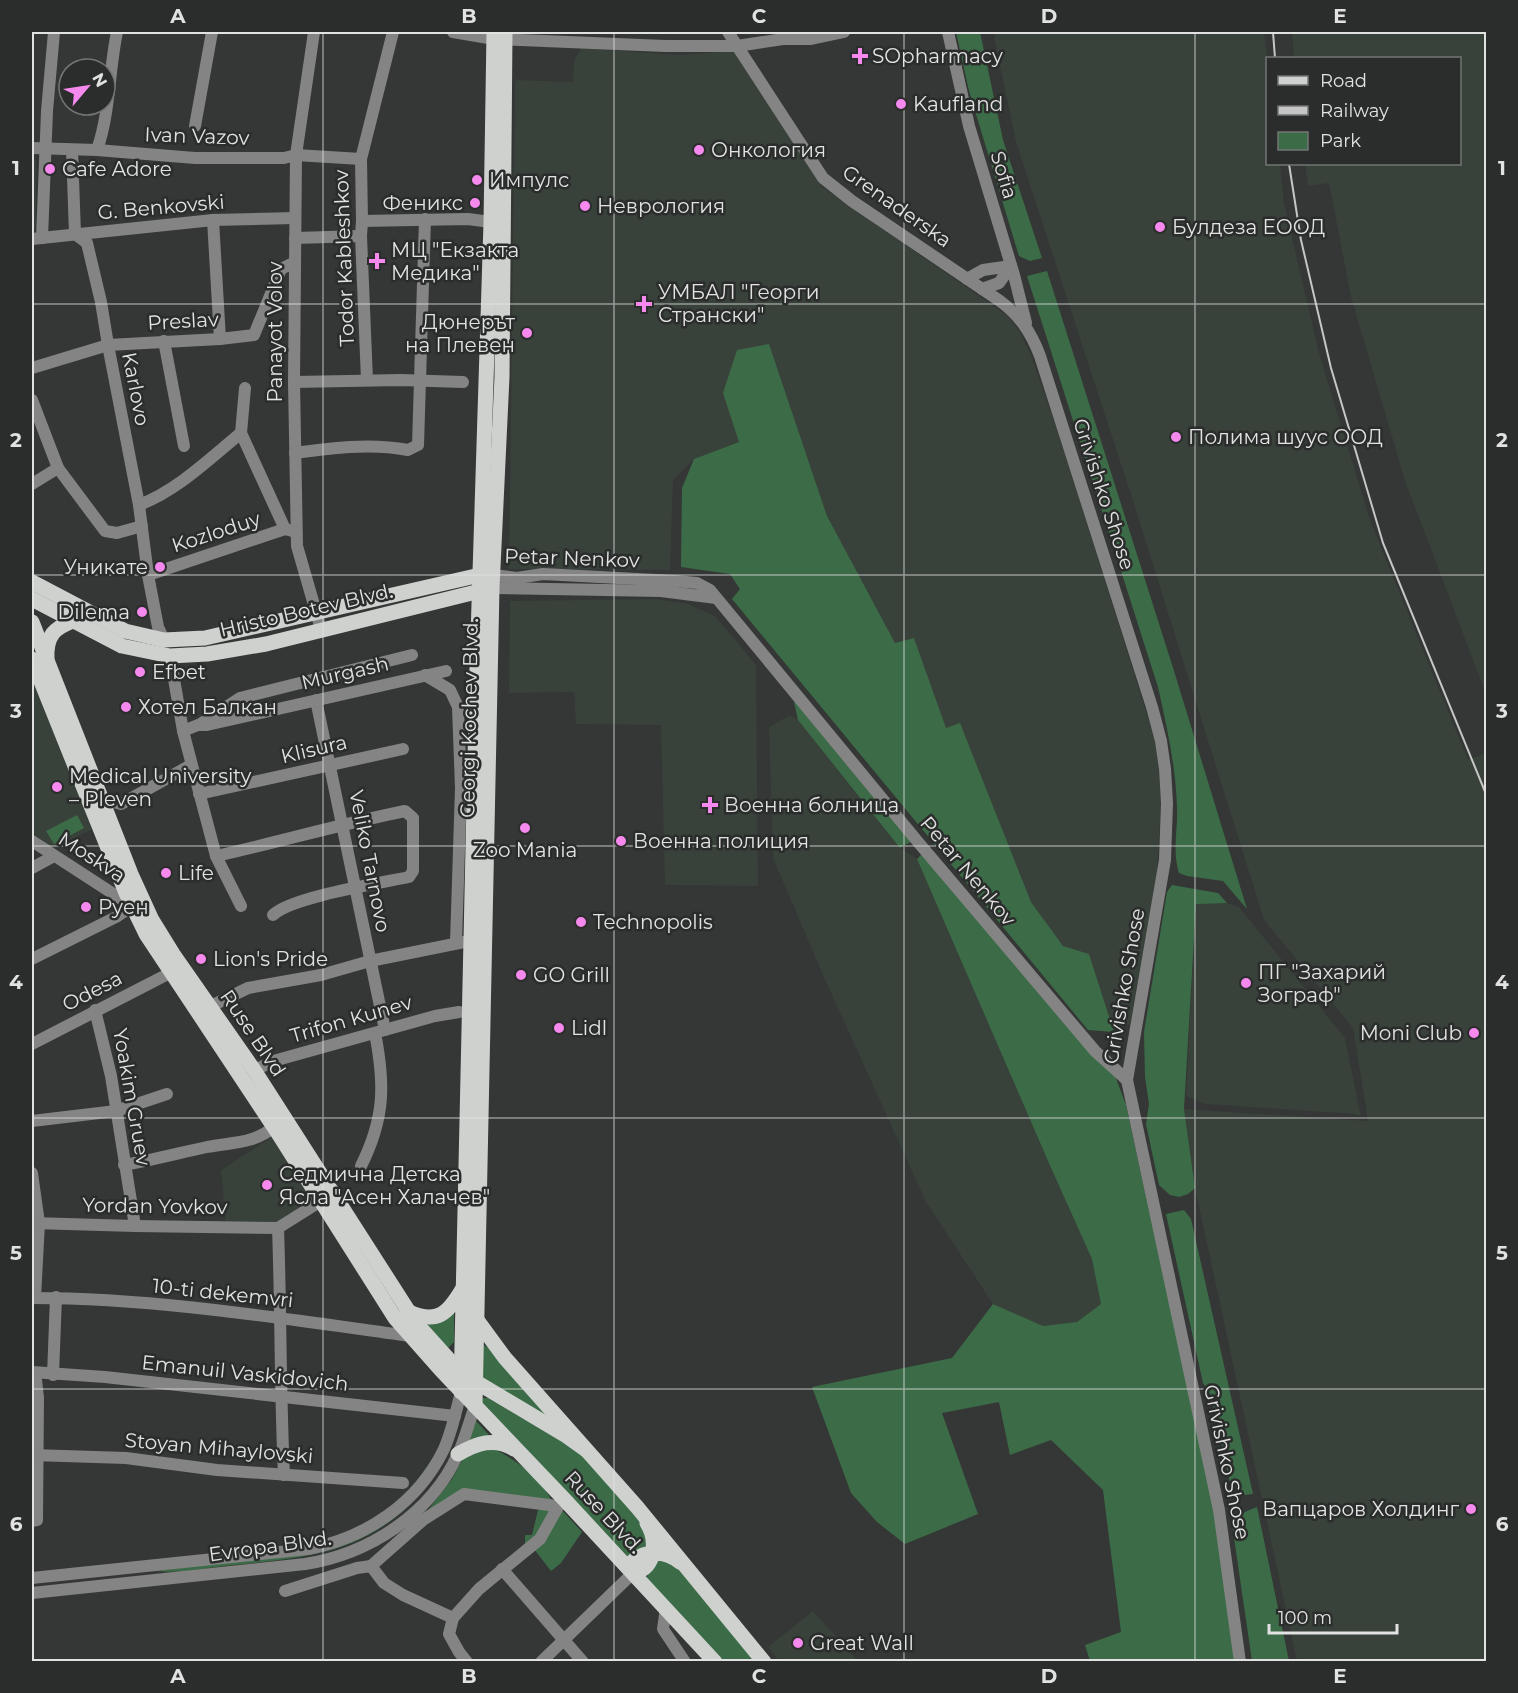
<svg xmlns="http://www.w3.org/2000/svg" width="1518" height="1693" font-family="Montserrat,sans-serif">
	<style>
		.built { fill: #39413b }
		.green { fill: #3c6c47 }
		.lines { fill: none; stroke-linecap: round; stroke-linejoin: round }
		.minor { stroke: #838483; stroke-width: 12 }
		.major { stroke: #cfd1cf; stroke-width: 15 }
		.rail { stroke: #c5c6c5; stroke-width: 2 }
		.grid { fill: none; stroke: #e1e2e1; stroke-width: 1.5; stroke-opacity: 0.55 }
		.poi-dot { fill: #f689ee; stroke: #2a2d2b; stroke-width: 2 }
		.labels { text-anchor: middle; dominant-baseline: central; stroke-width: 5; stroke-linejoin: round; paint-order: stroke }
		.poi-label { font-size: 20px; fill: #e1e2e1; stroke: #2a2d2b; text-anchor: start }
		.street-label { font-size: 20px; fill: #e1e2e1; stroke: #2a2d2b }
		.neatline { fill: none; stroke: #e1e2e1; stroke-width: 2 }
		.grid-label { font-size: 20px; text-anchor: middle; font-weight: bold; fill: #e1e2e1 }
	</style>
	<rect width="100%" height="100%" fill="#343735"/>
	<g class="built">
		<path d="M993 32H1264L1268 63V164H1280L1284 203 1319 353 1371 523 1468 760 1486 753V1661H1297L1195 1188 1184 1109 1368 1121 1353 1028 1264 920 1134 504 1016 142Z"/>
		<path d="M1292 32H1486V694L1405 481 1351 297 1329 183 1308 186 1305 164H1460V58H1294Z"/>
		<path d="M581 48 679 55 735 51 822 187 1008 316 1020 332 1031 355 1059 435 1156 743 1161 799 1157 875 1130 1024 1114 1032 1089 954 1063 946 1031 902 960 724 946 729 914 638 895 643 827 516 769 344 739 442 694 459 673 480 670 570 509 569 515 80 573 82 574 61Z"/>
		<path d="M32 159 36 160V228H32Z"/>
		<path d="M656 599 688 604 715 616 756 665 758 886 665 885 661 725 576 724 574 692 509 693 510 601Z"/>
		<path d="M32 663 99 826 53 848 32 833Z"/>
		<path d="M790 715 798 720 900 848 917 859 1048 1161 1093 1259 1101 1304 1077 1322 1043 1326 993 1304 926 1202 823 975 773 858 769 727Z"/>
		<path d="M1196 903H1227L1239 907 1345 1038 1361 1117 1356 1114 1205 1104 1186 1096Z"/>
		<path d="M278 1133 321 1201 278 1228 226 1226 221 1170Z"/>
		<path d="M813 1611 858 1661H779L768 1647Z"/>
	</g>
	<g class="green">
		<path d="M956 32H980L1003 140 1042 258 1030 261 1019 256 969 91Z"/>
		<path d="M1047 271 1174 671 1247 909 1223 881 1187 876 1179 873C1172 851 1178 830 1177 808 1176 767 1167 727 1158 687L1027 276Z"/>
		<path d="M769 344 827 516 895 643 914 638 946 728 960 723 1031 902 1063 946 1089 954 1114 1032 1088 1030 732 599 740 589 730 574 681 567 682 488 694 459 739 442 723 393 737 350Z"/>
		<path d="M800 699 914 840 900 848 798 720 794 702Z"/>
		<path d="M77 815 84 828 54 844 46 831Z"/>
		<path d="M927 849 1114 1073 1126 1105 1214 1509 1236 1661H1090L1085 1645 1121 1632 1103 1490 1051 1440 1010 1455 999 1402 942 1413 978 1514 905 1544 877 1522 851 1493 812 1387 952 1358 993 1304 1043 1326 1077 1322 1101 1304 1092 1259 1048 1161 917 859Z"/>
		<path d="M1172 885 1218 893 1227 903 1196 904 1184 1109 1195 1188 1188 1194 1179 1197 1170 1195 1159 1185 1146 1124 1149 1104 1145 1077 1144 1032 1167 892Z"/>
		<path d="M1184 1210 1191 1219 1253 1494C1240 1496 1237 1495 1230 1483L1211 1395 1203 1383 1166 1214Z"/>
		<path d="M454 1311V1342L448 1348 422 1322Z"/>
		<path d="M483 1345 490 1348 549 1418 485 1380 482 1376Z"/>
		<path d="M483 1398H488L585 1455 645 1528 650 1546 628 1557 482 1403 481 1399Z"/>
		<path d="M476 1421 490 1436 467 1443Z"/>
		<path d="M459 1423C440 1491 384 1540 315 1554 289 1560 261 1562 234 1565 212 1567 177 1574 157 1571L298 1553 391 1516Z"/>
		<path d="M494 1449C515 1459 539 1477 551 1499L549 1502 467 1491 423 1517 452 1479 463 1459 475 1452Z"/>
		<path d="M1257 1507 1289 1661H1252L1232 1524C1239 1514 1246 1511 1257 1507Z"/>
		<path d="M561 1509 582 1532 561 1563 551 1571 534 1549 525 1544V1535H532L538 1510Z"/>
		<path d="M657 1559 676 1565 757 1661H723L646 1578Z"/>
	</g>
	<g class="lines">
		<g class="minor">
			<path d="M314 32 296 155 294 382 297 546 321 629"/>
			<path d="M453 32 494 39 665 46H737L783 39H811L844 32"/>
			<path d="M728 32 823 178 852 201 1000 301C1020 316 1031 332 1040 356L1152 707 1161 741 1165 769 1167 803 1165 860 1127 1080 1219 1510 1240 1662"/>
			<path d="M948 32 969 126 1014 275 1026 323"/>
			<path d="M195 126 212 32"/>
			<path d="M32 148 97 150 195 158H284L296 155 361 159"/>
			<path d="M72 150 75 234 87 243 101 302 108 345 139 505 148 575 158 627 164 640"/>
			<path d="M97 150C110 113 109 70 117 32"/>
			<path d="M213 220 220 339"/>
			<path d="M362 221 468 219 498 223"/>
			<path d="M42 238 47 111 54 32"/>
			<path d="M295 238 361 236"/>
			<path d="M32 239 213 220 295 218"/>
			<path d="M967 279 983 270 1011 266"/>
			<path d="M982 289 999 283 1011 266"/>
			<path d="M164 341 184 446"/>
			<path d="M32 368 108 345 220 339 254 335 281 269 295 262"/>
			<path d="M367 380 361 236 362 221 361 159 393 32"/>
			<path d="M294 382 401 380 463 382"/>
			<path d="M245 388 241 433 285 529"/>
			<path d="M32 400 58 468 105 531 117 533 142 526"/>
			<path d="M295 453C332 448 370 443 408 450L418 445 425 219"/>
			<path d="M32 484 58 468"/>
			<path d="M139 505C178 490 209 459 241 433"/>
			<path d="M148 575 285 529 296 532"/>
			<path d="M493 575 517 578 543 574 675 581 697 583 710 590 918 842 1095 1051 1127 1080"/>
			<path d="M492 588 661 591 716 598"/>
			<path d="M170 656 183 731 216 856 241 906"/>
			<path d="M425 675 450 690 458 707 461 788 456 942"/>
			<path d="M316 700 385 1030"/>
			<path d="M199 725 240 698 412 655"/>
			<path d="M183 731 198 725H207L446 671"/>
			<path d="M199 794 403 749"/>
			<path d="M101 798 121 804 191 765"/>
			<path d="M32 841 132 906 116 917 32 959"/>
			<path d="M216 856C279 842 341 824 405 811L413 818V871L409 877C381 883 291 897 273 915"/>
			<path d="M32 868 54 856"/>
			<path d="M211 1006 248 988 321 975 370 961 479 939"/>
			<path d="M95 1010 111 1076 135 1226"/>
			<path d="M32 1044 170 973"/>
			<path d="M254 1070 277 1060 435 1016 459 1012"/>
			<path d="M32 1121 116 1111 167 1094"/>
			<path d="M124 1165C152 1160 179 1153 207 1147 233 1142 253 1144 274 1127"/>
			<path d="M361 1166C385 1118 385 1084 375 1033"/>
			<path d="M32 1173 39 1223 35 1298"/>
			<path d="M32 1223 135 1226 278 1228"/>
			<path d="M32 1298C158 1298 285 1319 410 1336"/>
			<path d="M32 1372 105 1377 455 1416"/>
			<path d="M32 1374 36 1380 38 1398 37 1520 32 1521"/>
			<path d="M53 1375 56 1297"/>
			<path d="M32 1455 126 1458 217 1470 403 1483"/>
			<path d="M284 1475C280 1392 281 1310 278 1228L321 1201"/>
			<path d="M371 1566 423 1520 464 1494 557 1506"/>
			<path d="M502 1569 583 1662"/>
			<path d="M32 1578 308 1549C366 1538 418 1503 444 1449 452 1431 456 1411 461 1392"/>
			<path d="M285 1591 357 1568 371 1566 384 1583 403 1595 453 1618"/>
			<path d="M32 1593 305 1564C369 1554 431 1514 458 1454 465 1439 469 1422 475 1406"/>
			<path d="M666 1608 663 1629 685 1662"/>
			<path d="M467 1662 459 1652 449 1634 453 1618 479 1589 540 1539 563 1498"/>
			<path d="M541 1662 633 1573"/>
		</g>
		<g class="major">
			<path d="M32 582 125 631 164 640 205 638 480 575H490"/>
			<path d="M32 599 122 646 170 656 207 654 266 644 488 589"/>
			<path d="M32 622 131 874 152 920 173 954 254 1070 416 1323 461 1373 565 1435 586 1450"/>
			<path d="M47 658C46 636 54 628 73 621"/>
			<path d="M32 659 126 893 146 934 278 1133 395 1318 441 1370 563 1498 715 1662"/>
			<path d="M407 1311C437 1325 448 1314 463 1288"/>
			<path d="M477 1320 505 1358 637 1507 764 1662"/>
			<path d="M461 1392 477 668 491 223 494 32"/>
			<path d="M475 1406 492 588 502 377 505 32"/>
			<path d="M458 1454C477 1443 494 1437 514 1449"/>
			<path d="M647 1523C657 1539 657 1569 633 1573L632 1562C645 1549 666 1551 680 1562"/>
		</g>
		<g class="rail">
			<path d="M1273 32 1275 58"/>
			<path d="M1289 164 1301 240 1331 368 1383 543 1486 794"/>
		</g>
	</g>
	<path class="grid" d="M323 32V1662M614 32V1662M904 32V1662M1195 32V1662M32 304H1486M32 575H1486M32 846H1486M32 1118H1486M32 1389H1486"/>
	<g class="poi-dot">
		<path d="M857 47h6v6h6v6h-6v6h-6v-6h-6v-6h6z"/>
		<circle cx="901" cy="104" r="6"/>
		<circle cx="699" cy="150" r="6"/>
		<circle cx="50" cy="169" r="6"/>
		<circle cx="477" cy="180" r="6"/>
		<circle cx="475" cy="203" r="6"/>
		<circle cx="585" cy="206" r="6"/>
		<circle cx="1160" cy="227" r="6"/>
		<path d="M374 252h6v6h6v6h-6v6h-6v-6h-6v-6h6z"/>
		<path d="M641 295h6v6h6v6h-6v6h-6v-6h-6v-6h6z"/>
		<circle cx="527" cy="333" r="6"/>
		<circle cx="1176" cy="437" r="6"/>
		<circle cx="160" cy="567" r="6"/>
		<circle cx="142" cy="612" r="6"/>
		<circle cx="140" cy="672" r="6"/>
		<circle cx="126" cy="707" r="6"/>
		<circle cx="57" cy="787" r="6"/>
		<path d="M707 796h6v6h6v6h-6v6h-6v-6h-6v-6h6z"/>
		<circle cx="525" cy="828" r="6"/>
		<circle cx="621" cy="841" r="6"/>
		<circle cx="166" cy="873" r="6"/>
		<circle cx="86" cy="907" r="6"/>
		<circle cx="581" cy="922" r="6"/>
		<circle cx="201" cy="959" r="6"/>
		<circle cx="521" cy="975" r="6"/>
		<circle cx="1246" cy="983" r="6"/>
		<circle cx="559" cy="1028" r="6"/>
		<circle cx="1474" cy="1033" r="6"/>
		<circle cx="267" cy="1185" r="6"/>
		<circle cx="1471" cy="1509" r="6"/>
		<circle cx="798" cy="1643" r="6"/>
	</g>
	<g class="labels">
		<g class="poi-label">
			<text x="872" y="56">SOpharmacy</text>
			<text x="913" y="104">Kaufland</text>
			<text x="711" y="150">Онкология</text>
			<text x="62" y="169">Cafe Adore</text>
			<text x="489" y="180">Импулс</text>
			<text x="463" y="203" text-anchor="end">Феникс</text>
			<text x="597" y="206">Неврология</text>
			<text x="1172" y="227">Булдеза ЕООД</text>
			<text x="391" y="250">МЦ "Екзакта<tspan x="391" dy="23">Медика"</tspan></text>
			<text x="658" y="292">УМБАЛ "Георги<tspan x="658" dy="23">Странски"</tspan></text>
			<text x="515" y="322" text-anchor="end">Дюнерът<tspan x="515" dy="23">на Плевен</tspan></text>
			<text x="1188" y="437">Полима шуус ООД</text>
			<text x="148" y="567" text-anchor="end">Уникате</text>
			<text x="130" y="612" text-anchor="end">Dilema</text>
			<text x="152" y="672">Efbet</text>
			<text x="138" y="707">Хотел Балкан</text>
			<text x="69" y="776">Medical University<tspan x="69" dy="23">– Pleven</tspan></text>
			<text x="724" y="805">Военна болница</text>
			<text x="633" y="841">Военна полиция</text>
			<text x="525" y="850" text-anchor="middle">Zoo Mania</text>
			<text x="178" y="873">Life</text>
			<text x="98" y="907">Руен</text>
			<text x="593" y="922">Technopolis</text>
			<text x="213" y="959">Lion's Pride</text>
			<text x="1258" y="972">ПГ "Захарий<tspan x="1258" dy="23">Зограф"</tspan></text>
			<text x="533" y="975">GO Grill</text>
			<text x="571" y="1028">Lidl</text>
			<text x="1462" y="1033" text-anchor="end">Moni Club</text>
			<text x="279" y="1174">Седмична Детска<tspan x="279" dy="23">Ясла "Асен Халачев"</tspan></text>
			<text x="1459" y="1509" text-anchor="end">Вапцаров Холдинг</text>
			<text x="810" y="1643">Great Wall</text>
		</g>
		<g class="street-label">
			<text transform="translate(197 136) rotate(2)">Ivan Vazov</text>
			<text transform="translate(1004 175) rotate(73)">Sofia</text>
			<text transform="translate(897 206) rotate(35)">Grenaderska</text>
			<text transform="translate(161 207) rotate(-5)">G. Benkovski</text>
			<text transform="translate(344 258) rotate(-92)">Todor Kableshkov</text>
			<text transform="translate(183 321) rotate(-3)">Preslav</text>
			<text transform="translate(275 332) rotate(-90)">Panayot Volov</text>
			<text transform="translate(136 389) rotate(79)">Karlovo</text>
			<text transform="translate(1104 494) rotate(72)">Grivishko Shose</text>
			<text transform="translate(216 532) rotate(-18)">Kozloduy</text>
			<text transform="translate(572 558) rotate(2)">Petar Nenkov</text>
			<text transform="translate(306 610) rotate(-13)">Hristo Botev Blvd.</text>
			<text transform="translate(345 673) rotate(-13)">Murgash</text>
			<text transform="translate(469 718) rotate(-89)">Georgi Kochev Blvd.</text>
			<text transform="translate(314 749) rotate(-13)">Klisura</text>
			<text transform="translate(92 857) rotate(33)">Moskva</text>
			<text transform="translate(370 861) rotate(79)">Veliko Tarnovo</text>
			<text transform="translate(968 871) rotate(50)">Petar Nenkov</text>
			<text transform="translate(1124 986) rotate(-80)">Grivishko Shose</text>
			<text transform="translate(92 991) rotate(-27)">Odesa</text>
			<text transform="translate(351 1019) rotate(-16)">Trifon Kunev</text>
			<text transform="translate(253 1033) rotate(56)">Ruse Blvd</text>
			<text transform="translate(132 1097) rotate(80)">Yoakim Gruev</text>
			<text transform="translate(155 1206) rotate(1)">Yordan Yovkov</text>
			<text transform="translate(223 1293) rotate(6)">10-ti dekemvri</text>
			<text transform="translate(245 1373) rotate(6)">Emanuil Vaskidovich</text>
			<text transform="translate(219 1448) rotate(5)">Stoyan Mihaylovski</text>
			<text transform="translate(1227 1462) rotate(78)">Grivishko Shose</text>
			<text transform="translate(604 1512) rotate(47)">Ruse Blvd.</text>
			<text transform="translate(270 1546) rotate(-8)">Evropa Blvd.</text>
		</g>
	</g>
	<rect width="1518" height="1693" fill="none" stroke="#2a2d2b" stroke-width="66"/>
	<rect x="1266" y="57" width="195" height="108" fill="#2a2d2b" stroke="#737574" stroke-width="1.5"/>
	<rect x="1278" y="76" width="30" height="9" fill="#cfd1cf" stroke="#737574" stroke-width="1.5"/>
	<text x="1320" y="87" font-size="18" fill="#e1e2e1">Road</text>
	<rect x="1278" y="106" width="30" height="9" fill="#c5c6c5" stroke="#737574" stroke-width="1.5"/>
	<text x="1320" y="117" font-size="18" fill="#e1e2e1">Railway</text>
	<rect x="1278" y="132" width="30" height="18" fill="#3c6c47" stroke="#737574" stroke-width="1.5"/>
	<text x="1320" y="147" font-size="18" fill="#e1e2e1">Park</text>
	<g transform="translate(87 87) rotate(61)"><circle r="28" fill="#2a2d2b" stroke="#737574" stroke-width="1.5"/>
	<path d="M0-4.5L10 22L0 15L-10 22Z" fill="#f689ee"/>
	<text y="-9" font-size="16" font-weight="bold" text-anchor="middle" fill="#e1e2e1">N</text>
	</g>
	<path d="M1269 1624v9h128v-9" fill="none" stroke="#e1e2e1" stroke-width="3"/>
	<text x="1278" y="1624" font-size="18" fill="#e1e2e1" stroke="#2a2d2b" stroke-width="4.5" paint-order="stroke">100 m</text>
	<rect x="33" y="33" width="1452" height="1627" class="neatline"/>
	<g class="grid-label">
		<text x="178" y="23">A</text>
		<text x="469" y="23">B</text>
		<text x="759" y="23">C</text>
		<text x="1049" y="23">D</text>
		<text x="1340" y="23">E</text>
		<text x="16" y="175">1</text>
		<text x="1502" y="175">1</text>
		<text x="16" y="447">2</text>
		<text x="1502" y="447">2</text>
		<text x="16" y="718">3</text>
		<text x="1502" y="718">3</text>
		<text x="16" y="989">4</text>
		<text x="1502" y="989">4</text>
		<text x="16" y="1260">5</text>
		<text x="1502" y="1260">5</text>
		<text x="16" y="1531">6</text>
		<text x="1502" y="1531">6</text>
		<text x="178" y="1683">A</text>
		<text x="469" y="1683">B</text>
		<text x="759" y="1683">C</text>
		<text x="1049" y="1683">D</text>
		<text x="1340" y="1683">E</text>
	</g>
</svg>
